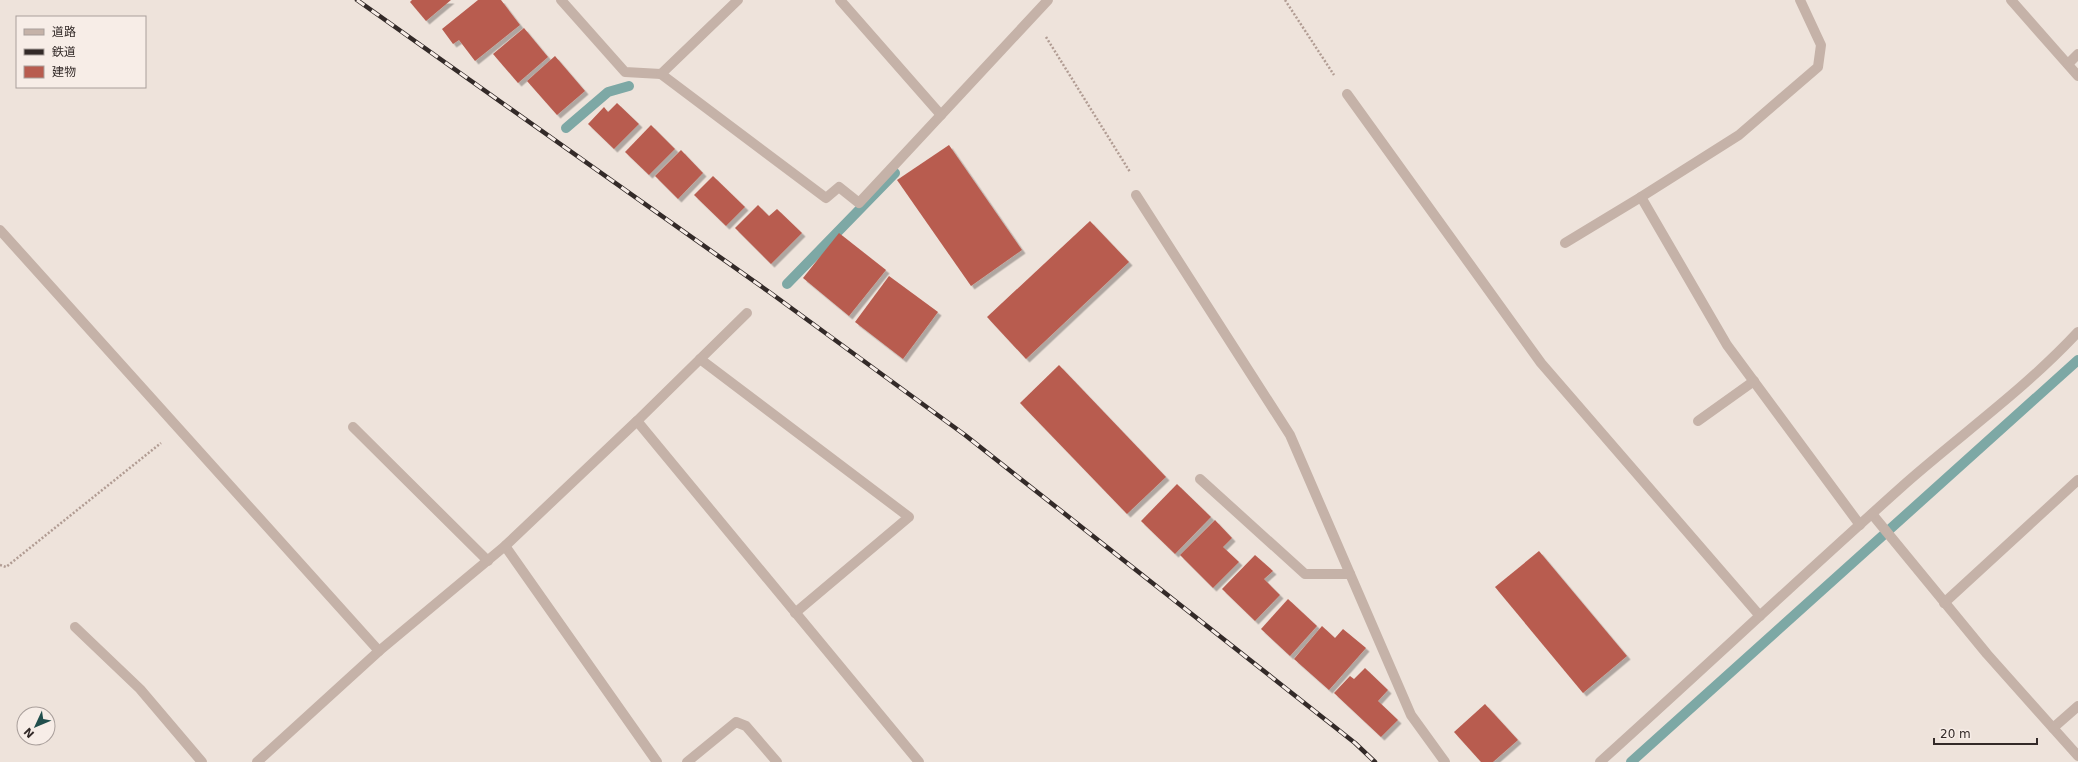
<svg xmlns="http://www.w3.org/2000/svg" width="2078" height="762" font-family="'DejaVu Sans','Noto Sans JP',sans-serif">
	<style>
		.lines { fill: none; stroke-linecap: round; stroke-linejoin: round }
		.stream { stroke: #7da8a5; stroke-width: 10 }
		.building { fill: #b85c4f; filter: url(#shadow) }
		.path { stroke: #b19c93; stroke-width: 2.5; stroke-dasharray: 2 2; stroke-linecap: butt }
		.street { stroke: #c5b2a8; stroke-width: 10 }
		.rail-casing { stroke: #332a28; stroke-width: 4.5 }
		.rail { stroke: #f7ede7; stroke-width: 3; stroke-dasharray: 9; stroke-linecap: butt }
	</style>
	<defs>
		<filter id="shadow"><feDropShadow dx="3.5" dy="3.5" stdDeviation="0" flood-color="#0004"/></filter>
	</defs>
	<rect width="100%" height="100%" fill="#eee3db"/>
	<g class="lines">
		<g class="stream">
			<path d="M566 128 608 92 629 86"/>
			<path d="M787 284 895 173"/>
			<path d="M1631 762 2078 360"/>
		</g>
	</g>
	<g class="building">
		<path d="M412 0H451L426 21 410 2Z"/>
		<path d="M478 0H501L520 25 475 61 459 40 453 44 442 29Z"/>
		<path d="M524 28 548 57 518 83 493 54Z"/>
		<path d="M555 56 585 91 557 115 527 81Z"/>
		<path d="M617 103 639 124 614 149 588 124 604 107 608 112Z"/>
		<path d="M651 125 675 149 649 175 625 152Z"/>
		<path d="M949 145 1022 250 971 286 897 180Z"/>
		<path d="M681 150 703 173 678 199 655 176Z"/>
		<path d="M713 176 745 207 726 226 694 195Z"/>
		<path d="M758 205 769 216 777 209 802 233 771 264 735 228Z"/>
		<path d="M1090 221 1129 262 1026 359 987 317Z"/>
		<path d="M839 233 886 270 849 316 803 278Z"/>
		<path d="M889 276 938 312 903 359 855 322Z"/>
		<path d="M1059 365 1166 477 1127 514 1020 403Z"/>
		<path d="M1177 484 1211 517 1175 554 1141 521Z"/>
		<path d="M1215 520 1232 538 1223 547 1239 562 1213 588 1180 555Z"/>
		<path d="M1539 551 1627 656 1583 693 1495 587Z"/>
		<path d="M1255 555 1273 571 1264 579 1280 595 1255 621 1222 589Z"/>
		<path d="M1288 599 1317 626 1290 656 1261 629Z"/>
		<path d="M1322 626 1335 638 1343 629 1366 648 1329 690 1294 659Z"/>
		<path d="M1365 668 1388 690 1378 701 1398 720 1381 737 1334 693 1350 676 1354 679Z"/>
		<path d="M1485 704 1518 740 1493 762H1481L1454 732Z"/>
	</g>
	<g class="lines">
		<g class="path">
			<path d="M1285 0 1334 75"/>
			<path d="M1046 37 1130 172"/>
			<path d="M0 565 6 567 161 443"/>
		</g>
		<g class="street">
			<path d="M561 0 625 72 661 74 826 198 839 187 859 203 1048 0"/>
			<path d="M840 0 941 115"/>
			<path d="M2011 0 2078 76"/>
			<path d="M2068 64 2078 54"/>
			<path d="M661 74 738 0"/>
			<path d="M1347 94 1541 363 1760 616"/>
			<path d="M1136 195 1290 435 1411 715 1445 762"/>
			<path d="M1641 197 1739 135 1818 67 1821 45 1800 0"/>
			<path d="M0 230 379 651"/>
			<path d="M1565 243 1641 197 1727 345 1860 525"/>
			<path d="M700 359 909 517 795 613"/>
			<path d="M637 421 747 313"/>
			<path d="M1698 421 1754 381"/>
			<path d="M353 427 488 561"/>
			<path d="M1200 479 1305 574H1350"/>
			<path d="M1872 514 1987 654 2078 756"/>
			<path d="M505 546 657 762"/>
			<path d="M1944 603 2078 480"/>
			<path d="M75 627 140 689 202 762"/>
			<path d="M2053 728 2078 706"/>
			<path d="M257 762 379 651 505 546 637 421 919 762"/>
			<path d="M687 762 736 722 746 726 777 762"/>
			<path d="M1600 762C1702 670 1803 575 1906 483 1963 433 2026 388 2078 332"/>
		</g>
		<g class="rail-casing">
			<path id="rail" d="M357 0 772 294 965 435 1355 743 1375 762"/>
		</g>
		<use href="#rail" class="rail"/>
	</g>
	<rect x="16" y="16" width="130" height="72" fill="#f7ede7" stroke="#a99f9b"/>
	<rect x="24" y="29" width="20" height="6" fill="#c5b2a8" stroke="#a99f9b"/>
	<text x="52" y="36" font-size="12" fill="#332a28">道路</text>
	<rect x="24" y="49" width="20" height="6" fill="#332a28" stroke="#a99f9b"/>
	<text x="52" y="56" font-size="12" fill="#332a28">鉄道</text>
	<rect x="24" y="66" width="20" height="12" fill="#b85c4f" stroke="#a99f9b"/>
	<text x="52" y="76" font-size="12" fill="#332a28">建物</text>
	<g transform="translate(36 726) rotate(226)"><circle r="19" fill="#f7ede7" stroke="#a99f9b"/>
	<path d="M0-3L7 15L0 10L-7 15Z" fill="#224f4d"/>
	<text y="-6" font-size="11" font-weight="bold" text-anchor="middle" fill="#332a28">N</text>
	</g>
	<path d="M1934 738v6h103v-6" fill="none" stroke="#332a28" stroke-width="2"/>
	<text x="1940" y="738" font-size="12" fill="#332a28" stroke="#f7ede7" stroke-width="3" paint-order="stroke">20 m</text>
</svg>
